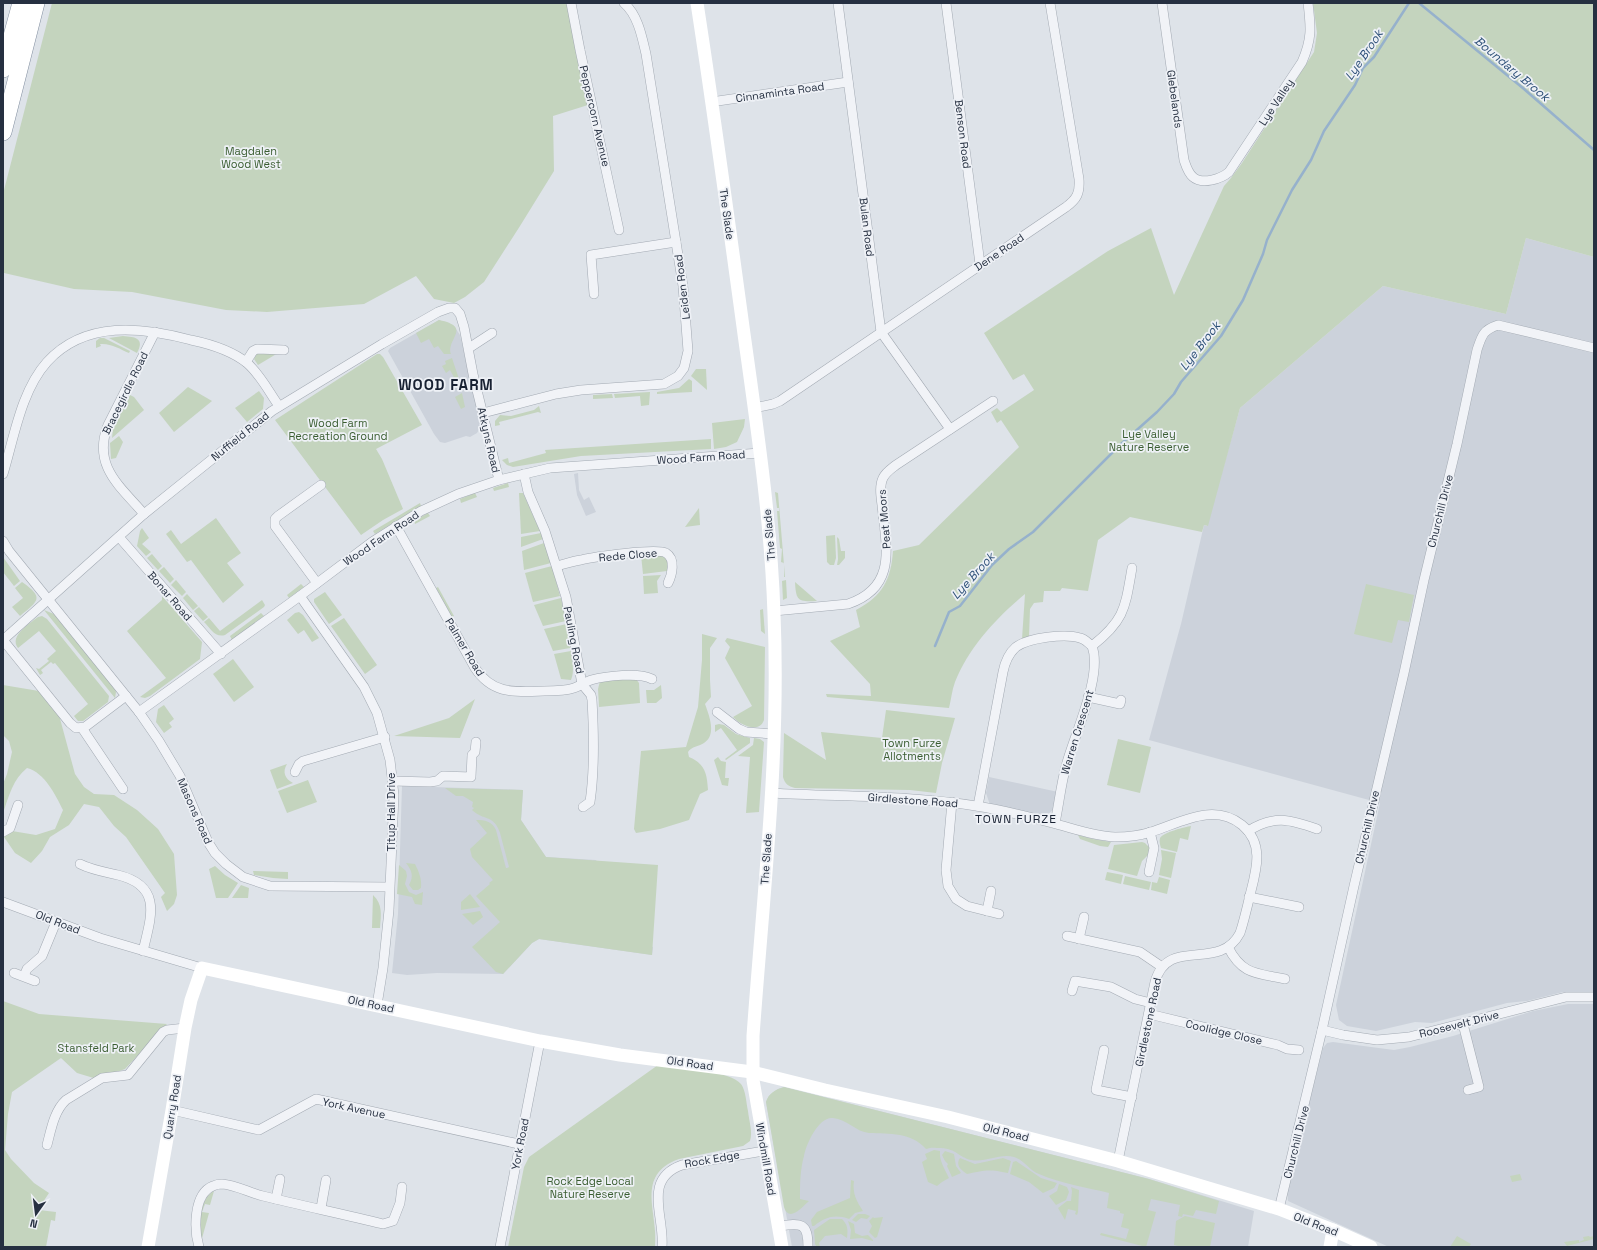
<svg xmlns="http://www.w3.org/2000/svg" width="1597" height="1250" font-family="'Space Grotesk',sans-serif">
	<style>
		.built { fill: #ccd2db }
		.green { fill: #c4d4be }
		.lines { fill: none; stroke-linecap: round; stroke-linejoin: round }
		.stream { stroke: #96b1cc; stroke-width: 2.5 }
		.street-casing { stroke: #a3aab3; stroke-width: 10 }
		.highway-casing { stroke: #8490a1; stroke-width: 18 }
		.street { stroke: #f1f3f7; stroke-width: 9 }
		.secondary { stroke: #fff; stroke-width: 13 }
		.highway { stroke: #fff; stroke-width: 17 }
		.labels { text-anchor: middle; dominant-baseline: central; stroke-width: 3.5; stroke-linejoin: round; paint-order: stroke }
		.street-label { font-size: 11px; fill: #263041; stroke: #eef1f6 }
		.park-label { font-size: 11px; fill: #3b5e32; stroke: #eef1f6 }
		.water-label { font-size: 12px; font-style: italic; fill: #2d5078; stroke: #eef1f6 }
		.neighbourhood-label { font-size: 12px; letter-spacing: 1px; fill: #182132; stroke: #eef1f6 }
		.district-label { font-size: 15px; font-weight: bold; letter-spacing: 1px; fill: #182132; stroke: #eef1f6 }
	</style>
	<rect width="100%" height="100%" fill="#dee3e9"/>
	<g class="built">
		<path d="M1526 238 1594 257V992H1563L1527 1001 1507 1003 1432 1023 1415 1022 1376 1031 1347 1026 1339 1020 1336 1005 1380 803 1149 740 1181 624 1204 525 1207 526 1240 408 1383 286 1506 314Z"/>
		<path d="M439 320 454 326 460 335 481 426 477 433 470 437 466 436 445 443 440 442 434 434 388 351 390 348Z"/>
		<path d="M578 473 579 490 584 500 589 497 596 512 586 516 577 495 574 474Z"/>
		<path d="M989 777 1058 792 1055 808 1045 817 990 805 986 793Z"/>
		<path d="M402 786 523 790 521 820 546 857 596 860 646 944 653 947 652 955 539 939 532 943 503 974 437 973 407 975 392 973 398 914Z"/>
		<path d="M1568 1004H1594V1247H1389L1288 1201 1287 1191 1293 1167 1323 1048 1327 1043 1333 1042 1394 1050 1410 1047 1453 1036 1533 1011Z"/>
		<path d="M784 1087 1149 1179 1254 1211 1248 1247H792L766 1102 769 1096 778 1089Z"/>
	</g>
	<g class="green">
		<path d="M52 3H569L588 105 553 116 554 171 520 226 484 282 465 297 454 303 434 299 416 276 364 304 267 312 226 310 132 292 74 289 4 273 3 276V194Z"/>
		<path d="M1313 3H1594V257L1526 238 1506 314 1383 286 1240 408 1208 526 1204 525 1202 532 1130 517 1098 540 1088 591 1062 588 1060 591H1044L1043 602 1034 603 1030 609 1029 637 1022 639 1025 594C997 617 969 647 955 682 952 690 951 700 949 708L827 697 826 694 871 696 870 684 830 641 860 627 856 610C883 596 891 579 893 551L919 545 1019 447 1001 420 997 423 991 412 997 408 1001 412 1034 390 1024 374 1013 380 984 333 1108 251 1151 228 1174 295 1224 186 1231 178 1242 163 1314 52 1317 33Z"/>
		<path d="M439 320C473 327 446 339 451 354H444L438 346 434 348 429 339 421 343 416 333Z"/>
		<path d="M123 336C135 337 145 338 137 353L109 338Z"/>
		<path d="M100 338H104L130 351 129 353C120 349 111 343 100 344L101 346 96 348V341Z"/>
		<path d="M257 353H278L258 365 254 359Z"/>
		<path d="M377 354H380L383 357 422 425 376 449 382 459 403 509 383 520 361 535 275 420Z"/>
		<path d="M452 358 459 379 456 381 450 370 446 373 442 366 446 364 445 361Z"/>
		<path d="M696 369H706L707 390 691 376Z"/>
		<path d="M689 379 692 381V392L657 394V392L679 388Z"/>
		<path d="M188 387 212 401 174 432 159 413Z"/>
		<path d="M259 391 264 398 263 409 247 422 235 408Z"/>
		<path d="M650 392 649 405 641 406 640 396 615 398 614 394Z"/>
		<path d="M462 393 465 407 461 409 455 397Z"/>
		<path d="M612 394 613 398 593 399V395Z"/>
		<path d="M130 395 134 397 144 410 112 438 113 429Z"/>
		<path d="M539 406 541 413 538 412 499 422 500 425 495 426V421L500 415 511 416 534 410Z"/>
		<path d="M745 419 744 427 737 442 726 447 714 449 712 423Z"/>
		<path d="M119 436 123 442 116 458 111 459 110 443Z"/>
		<path d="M711 439V449L581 456 513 467 507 465 502 460 508 458 509 463 546 453 545 450Z"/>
		<path d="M508 483 509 487 494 491 493 488Z"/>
		<path d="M775 492 778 493 785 577H784V563L781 562 782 549 780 548 777 511H779V508H777Z"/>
		<path d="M475 493 477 497 461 503 460 499Z"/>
		<path d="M519 493H523L540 531 521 534Z"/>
		<path d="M420 503 421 506 375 534 373 531Z"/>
		<path d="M699 508 700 525 685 527Z"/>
		<path d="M428 513 430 516 415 524 414 521Z"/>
		<path d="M216 518 241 553 227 563 244 585 223 603 191 560 187 562 166 534 171 530 181 544Z"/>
		<path d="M142 528 149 538 142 544 151 552 146 556 137 546 140 531Z"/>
		<path d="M541 533 543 539 521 547V537Z"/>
		<path d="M835 535 836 558 834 565H830L827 562 826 536Z"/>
		<path d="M837 537 839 539 841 551H845V558L839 565H837L838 559Z"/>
		<path d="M544 543 551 563 524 570 522 551Z"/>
		<path d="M152 554 162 566 158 570 147 558Z"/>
		<path d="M659 554 668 559V569L667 571 643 574 641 555Z"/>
		<path d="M3 557 20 581 14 586 3 572Z"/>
		<path d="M552 566 560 596 533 602 525 573Z"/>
		<path d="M164 567 174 579 170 583 159 571Z"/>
		<path d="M661 575 657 581 658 593 644 594 643 576Z"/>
		<path d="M176 580 186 592 182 596 171 585Z"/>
		<path d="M786 580 787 598 783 600 782 581Z"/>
		<path d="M22 582C45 598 38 601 20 616L12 607 23 598 15 588Z"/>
		<path d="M795 582 817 601C798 602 796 601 795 582Z"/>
		<path d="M301 584 304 587 289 598 287 595Z"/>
		<path d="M1366 584 1414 595 1409 622 1398 620 1392 643 1354 634Z"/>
		<path d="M438 587 454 616 452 617 436 588Z"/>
		<path d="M325 592 342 615 329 624 314 602V599Z"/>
		<path d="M187 594 198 606 193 610 183 598Z"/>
		<path d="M162 596 202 642 200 659 150 696 145 698 140 697 166 678 127 631 162 600Z"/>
		<path d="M561 598 566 621 543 626 534 605Z"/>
		<path d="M262 600 265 605 264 607 225 635C215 638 210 628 204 622L209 618 220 631Z"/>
		<path d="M199 607 208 617 203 621 194 611Z"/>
		<path d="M763 609 765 634 761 631 760 610Z"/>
		<path d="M44 610 54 614 114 687 116 692 115 698Z"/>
		<path d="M261 613 264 616 232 640 230 636Z"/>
		<path d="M295 613 299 612 303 615 319 638 312 642 304 630 298 634 287 620Z"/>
		<path d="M42 616 47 619 109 696 108 702 83 721H78L74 716 88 704 55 663 53 664 51 662 41 670 43 673 40 675 36 668 39 669 49 661 47 659 56 651 39 631 18 648C9 636 29 624 38 617Z"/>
		<path d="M344 618 377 665 365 674 331 626Z"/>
		<path d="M567 624 570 648 553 651 544 629Z"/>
		<path d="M702 634 717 638 710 648V680L711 697 705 704C709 715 717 735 704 743 698 747 692 746 688 752L689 757C705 764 707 773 708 790L700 794 689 820 660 829 636 833 634 829 641 751 686 747 698 707 702 660Z"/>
		<path d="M727 638 765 647 764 720C759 734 740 725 733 717L752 706 725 658 730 647 725 641Z"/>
		<path d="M571 651C572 660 575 671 571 680L561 679 554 654Z"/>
		<path d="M233 659 254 687 234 702 213 674Z"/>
		<path d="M632 679H636L639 683 640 703 599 707 598 689 600 681Z"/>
		<path d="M3 685 39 691 59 715 75 774 84 787 94 794 114 795 137 810 158 829 174 854 177 895 174 904 167 911 161 897 165 893 126 837 114 826 99 807 84 804 69 825 50 837 42 851 31 863 15 853 4 837 6 830 36 835 55 829 63 810C55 794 45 773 27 768 13 779 9 796 3 813V784L7 774 12 752 9 741 3 735Z"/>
		<path d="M661 685 662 698 656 703H647L646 690H654Z"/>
		<path d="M475 699 460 738 394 736 449 718Z"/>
		<path d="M164 705 174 719 169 723 172 727 164 733 156 722 158 709Z"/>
		<path d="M886 710 955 718 942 763 936 793 910 790 795 788C788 786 785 784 783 777L784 733 826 760 821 732 882 738Z"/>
		<path d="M719 724 724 725 736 734 750 738V743L726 760 725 759 737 750 721 728 715 732V725Z"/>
		<path d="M754 738 760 739 764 742 759 812 746 813 750 757 738 756 753 745Z"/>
		<path d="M1118 739 1151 747 1140 793 1107 785Z"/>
		<path d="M718 757 721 761 726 762 725 778H729L728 786 722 785 714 760Z"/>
		<path d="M287 764C282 772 285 779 293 783L277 789 270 770Z"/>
		<path d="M308 780 317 802 287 813 278 791Z"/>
		<path d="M445 788 523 790 521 820 546 857 658 865 652 955 539 939 532 943 503 974 496 972 472 947 500 922 476 896 490 884 489 883 493 880 472 857 470 849 487 833 476 820C485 820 492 821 496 830L506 868H507L509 867 500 833C494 814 483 821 472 810L474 808 472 807 473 802 463 796H456Z"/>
		<path d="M1191 826 1188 840 1180 838 1177 852 1161 848C1160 845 1159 841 1160 838 1164 832 1185 827 1191 826Z"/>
		<path d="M1078 835 1093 839 1111 842 1108 847 1100 846 1080 839Z"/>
		<path d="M1142 842 1145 843 1150 848 1148 855 1142 861 1137 876 1108 869 1114 845Z"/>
		<path d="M1161 850 1176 853 1171 878 1159 875 1162 859Z"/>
		<path d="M406 863 415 864C419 872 422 879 421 888L418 890H413L409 885C414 876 412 871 406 863Z"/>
		<path d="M399 865 406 871 407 876 405 884 409 892 416 895 423 892 422 905 415 904 412 897 397 894Z"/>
		<path d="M215 866 225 875 238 883 228 898H216L209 869Z"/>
		<path d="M253 871 288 872V879L273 878 254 875Z"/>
		<path d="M1107 872 1123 875 1121 884 1105 880Z"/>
		<path d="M1125 876 1151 882 1149 890 1123 884Z"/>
		<path d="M1159 877 1170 880 1167 894 1151 890 1152 882 1157 883Z"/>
		<path d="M241 885 249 888 248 898H232Z"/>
		<path d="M470 894 480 907 461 910V902Z"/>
		<path d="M373 895C383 904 381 915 380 928H372Z"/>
		<path d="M480 911 483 917 473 925 462 914Z"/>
		<path d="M3 1001 39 1014 167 1024 125 1069 97 1079 77 1073 61 1058 12 1092 8 1114 5 1150 11 1159 34 1183 49 1193 39 1208V1210L56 1212 55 1221 51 1220 46 1247H3Z"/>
		<path d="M658 1065C676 1067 731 1071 741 1084 746 1091 746 1102 748 1111 749 1121 753 1132 750 1141L743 1146 679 1159C634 1175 659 1213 655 1247H508L524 1167 529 1157Z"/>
		<path d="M784 1087 1149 1179 1219 1201 1216 1214 1196 1210 1193 1216 1183 1214 1182 1217 1178 1216 1180 1205 1151 1199 1148 1210 1156 1212 1146 1247 1100 1235 1101 1233 1126 1239 1129 1229 1121 1227 1124 1214 1120 1213V1211L1107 1208 1109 1193C1085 1187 1062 1184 1039 1174 1029 1170 1024 1160 1014 1157 999 1153 986 1163 971 1160 958 1157 957 1149 941 1148 934 1148 932 1147 926 1149 911 1132 890 1134 869 1133 856 1132 847 1119 833 1118 819 1116 806 1144 804 1156 800 1170 800 1185 800 1199L809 1201C802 1207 789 1223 784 1207L766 1102C768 1094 776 1089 784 1087Z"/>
		<path d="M934 1150 940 1151C939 1161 945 1169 949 1178L942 1182 937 1186 928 1182 922 1162 927 1159 925 1154Z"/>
		<path d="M945 1151 954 1154 956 1166 961 1173 952 1177 947 1166 948 1164 945 1161 942 1155Z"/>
		<path d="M960 1158 975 1164 1003 1158 1011 1161 1008 1173C989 1169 985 1170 967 1174 961 1170 955 1165 960 1158Z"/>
		<path d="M1016 1161 1041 1178 1057 1183 1054 1188 1043 1193 1029 1182 1010 1174 1013 1162Z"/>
		<path d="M1520 1174 1522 1180 1512 1182 1510 1176Z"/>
		<path d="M851 1180 854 1181C852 1193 857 1202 863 1211L855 1213 849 1219C835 1214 825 1217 814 1226H812L811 1220 817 1212 850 1198Z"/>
		<path d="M1059 1184 1067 1187 1069 1192 1066 1200 1056 1205 1049 1196 1057 1191Z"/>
		<path d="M1071 1187 1079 1190 1078 1212 1077 1215 1075 1214 1076 1211 1068 1209 1065 1220 1058 1208 1067 1201H1071L1072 1191Z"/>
		<path d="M214 1191 210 1205 205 1204 202 1212 209 1213 201 1242C199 1225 198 1200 214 1191Z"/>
		<path d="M858 1214H865L870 1216 867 1219 861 1218 856 1222 852 1220Z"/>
		<path d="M1185 1216 1215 1223 1210 1247H1182L1174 1245 1176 1221Z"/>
		<path d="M873 1217 874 1218 883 1217 877 1237 875 1238 869 1232 872 1226 869 1221Z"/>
		<path d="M830 1219H842C848 1225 848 1230 847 1238L841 1234 825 1236 819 1243 820 1247H817L815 1244 814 1230Z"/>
		<path d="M848 1221 854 1224 855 1233 862 1236 868 1235 873 1240V1241L862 1238 850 1239 851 1230Z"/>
		<path d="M1457 1236 1471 1244 1469 1247H1450Z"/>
		<path d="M1589 1236 1590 1237 1594 1236V1239L1567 1246 1564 1242 1579 1240V1242L1584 1240 1583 1237Z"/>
	</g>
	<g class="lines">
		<g class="stream">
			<path d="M1419 3 1524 89 1594 150"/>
			<path d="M935 646 949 612 960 606 992 565 1009 549 1033 532 1121 444 1157 412 1174 394 1181 382 1221 336 1243 300 1263 254 1267 240 1292 190 1311 160 1324 131 1355 85 1363 68 1374 57 1409 3"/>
		</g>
		<g class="street-casing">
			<g id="street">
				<path d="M571 3 580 50 619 230"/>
				<path d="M838 3 881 332 950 429"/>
				<path d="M946 3 980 264"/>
				<path d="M1162 3 1184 160C1186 166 1188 173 1193 177 1202 185 1221 179 1229 172L1302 62C1312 39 1311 28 1308 3"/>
				<path d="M711 102 848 82"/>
				<path d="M594 294 591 255 676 242"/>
				<path d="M469 348 492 333"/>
				<path d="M246 362 253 351 257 349 284 350"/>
				<path d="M754 408 773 404 780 401 1066 207C1077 199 1080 193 1079 179L1050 3"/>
				<path d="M483 413 556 394 581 390 664 384 678 376 684 368 688 351 683 286 646 54C642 37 638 15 624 3"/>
				<path d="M3 474C14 438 21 391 47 362 85 320 142 327 191 340 210 344 231 350 247 363 260 374 269 392 279 406"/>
				<path d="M524 474 528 492 545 531 566 597 582 684 591 695 592 700C594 734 595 768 590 802L583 807"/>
				<path d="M144 514C120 486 92 466 108 425L155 332"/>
				<path d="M396 526 475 668C493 695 515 692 544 691 554 691 565 691 574 688 580 686 585 682 591 680 606 676 639 672 652 679"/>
				<path d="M119 537 221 654"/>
				<path d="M3 541 9 551 139 712 159 741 180 776 208 842 215 853 226 864 243 877 270 886 389 887"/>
				<path d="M557 566C565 564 573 561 581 560 593 557 657 548 666 553 676 559 672 575 668 583"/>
				<path d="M317 583 275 526V519L278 516 321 485"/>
				<path d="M300 596 364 687 377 713 390 760 394 795 389 910 383 968 377 1005"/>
				<path d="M774 611 848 604C898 587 886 546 882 505 881 497 879 486 883 478 886 472 891 469 896 465L993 401"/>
				<path d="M1092 646C1125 620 1125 608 1132 568"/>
				<path d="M126 696 85 727 76 728 70 723 3 640 144 514 272 411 382 344 438 312 449 308H455L460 314 464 327 473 374 499 480"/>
				<path d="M1088 697 1120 704 1121 700"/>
				<path d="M139 712 300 596 372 542 421 511 458 494 499 480 550 468 760 453"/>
				<path d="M717 712 739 729 746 732 774 734"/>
				<path d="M82 728 123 789"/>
				<path d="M295 772 299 764 303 761 385 737"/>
				<path d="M393 781 430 782 437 781 443 776 471 777 472 755 475 752 476 742"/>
				<path d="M771 793C839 797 909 795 976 806 1003 810 1030 817 1056 824 1075 829 1094 836 1115 837 1127 837 1139 836 1151 832 1180 823 1213 802 1242 825 1265 844 1256 871 1250 895 1247 908 1244 921 1240 933 1219 973 1168 935 1155 982L1118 1161"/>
				<path d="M952 802 946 870 948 886 956 899 967 906 999 914"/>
				<path d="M978 806 1003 672C1005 662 1008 654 1016 647 1028 638 1065 633 1080 638 1085 639 1088 643 1092 646 1103 676 1074 735 1066 766 1061 784 1059 804 1055 823"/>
				<path d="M1248 831C1274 815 1289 819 1317 829"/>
				<path d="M3 832 10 828 18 805"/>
				<path d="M80 864C92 870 105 872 118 875 163 886 151 917 143 951"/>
				<path d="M1149 872 1154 848 1150 832"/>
				<path d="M1249 897 1299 907"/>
				<path d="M3 902 100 938 202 968"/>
				<path d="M987 911 991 891"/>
				<path d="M1067 936 1140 952 1162 967"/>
				<path d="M1079 939 1084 917"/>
				<path d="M1228 947C1242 975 1257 973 1285 979"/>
				<path d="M14 973 35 981"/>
				<path d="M24 976 27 969 42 956 56 922"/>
				<path d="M1072 991 1075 981 1111 987 1135 999 1151 1003"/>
				<path d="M1149 1014 1278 1045 1287 1049 1299 1050"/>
				<path d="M1463 1024 1479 1087 1468 1090"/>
				<path d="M1322 1030 1343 1035 1377 1040 1409 1037 1566 997H1594"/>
				<path d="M1104 1050 1096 1090 1132 1097"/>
				<path d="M172 1110 259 1130 316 1099 519 1144"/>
				<path d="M47 1145C51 1130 54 1111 66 1100L102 1078 128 1075 163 1032 167 1030 185 1028"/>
				<path d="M276 1199 280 1179"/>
				<path d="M321 1208 326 1180"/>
				<path d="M1279 1209 1322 1030 1354 886 1404 673 1424 580 1457 444 1477 350C1482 335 1483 330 1498 325L1594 348"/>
				<path d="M779 1226C801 1223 808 1222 808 1247"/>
				<path d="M199 1247C194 1230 193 1194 213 1186 215 1185 220 1184 222 1184 236 1185 250 1193 263 1196 303 1206 343 1214 383 1224L393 1221 400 1203 402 1187"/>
				<path d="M500 1247 540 1041"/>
				<path d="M662 1247C665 1217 642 1179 682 1165L764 1151"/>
			</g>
		</g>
		<g class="highway-casing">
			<g id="highway">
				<path d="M3 69 21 3"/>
				<path d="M3 132 36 3"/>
			</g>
		</g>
		<use href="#street" class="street"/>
		<g class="secondary">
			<path d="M697 3C714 113 729 224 744 334 757 427 771 520 774 614 780 755 763 896 753 1036V1080L782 1247"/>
			<path d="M148 1247 172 1110 185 1028 191 1000 202 968 540 1041 620 1055 752 1072 825 1090 948 1117 1118 1161 1279 1209 1333 1230 1371 1247"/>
			<path d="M1330 1247 1333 1230"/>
		</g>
		<use href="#highway" class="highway"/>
	</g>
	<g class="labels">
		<g class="street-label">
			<text transform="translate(780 92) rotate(-8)">Cinnaminta Road</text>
			<text transform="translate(1175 99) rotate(82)">Glebelands</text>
			<text transform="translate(1276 102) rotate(-57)">Lye Valley</text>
			<text transform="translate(595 116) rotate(77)">Peppercorn Avenue</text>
			<text transform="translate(963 134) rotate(83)">Benson Road</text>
			<text transform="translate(727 214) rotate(82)">The Slade</text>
			<text transform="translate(867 227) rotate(83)">Bulan Road</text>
			<text transform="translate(999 252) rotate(-34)">Dene Road</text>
			<text transform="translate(682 287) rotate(-97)">Leiden Road</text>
			<text transform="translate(125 393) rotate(-64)">Bracegirdle Road</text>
			<text transform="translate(240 436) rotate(-39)">Nuffield Road</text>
			<text transform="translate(489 440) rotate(77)">Atkyns Road</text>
			<text transform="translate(701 457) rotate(-4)">Wood Farm Road</text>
			<text transform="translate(1440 511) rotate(-76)">Churchill Drive</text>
			<text transform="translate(884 519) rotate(-95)">Peat Moors</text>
			<text transform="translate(769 535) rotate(-95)">The Slade</text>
			<text transform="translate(381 538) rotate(-34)">Wood Farm Road</text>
			<text transform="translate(628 555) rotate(-5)">Rede Close</text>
			<text transform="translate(170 596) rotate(49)">Bonar Road</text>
			<text transform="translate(574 640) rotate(79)">Pauling Road</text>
			<text transform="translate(465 647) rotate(59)">Palmer Road</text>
			<text transform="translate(1077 732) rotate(-73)">Warren Crescent</text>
			<text transform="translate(913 800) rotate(4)">Girdlestone Road</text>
			<text transform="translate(195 811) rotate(66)">Masons Road</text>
			<text transform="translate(391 812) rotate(-90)">Titup Hall Drive</text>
			<text transform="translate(1367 827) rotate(-77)">Churchill Drive</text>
			<text transform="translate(766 859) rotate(-86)">The Slade</text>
			<text transform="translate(58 922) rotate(21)">Old Road</text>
			<text transform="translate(371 1004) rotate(12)">Old Road</text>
			<text transform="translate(1148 1022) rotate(-78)">Girdlestone Road</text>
			<text transform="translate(1459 1024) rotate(-14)">Roosevelt Drive</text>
			<text transform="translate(1224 1032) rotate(13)">Coolidge Close</text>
			<text transform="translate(690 1063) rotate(8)">Old Road</text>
			<text transform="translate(172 1107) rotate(-81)">Quarry Road</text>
			<text transform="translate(354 1108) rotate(12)">York Avenue</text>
			<text transform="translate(1006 1132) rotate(14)">Old Road</text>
			<text transform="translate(1296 1142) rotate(-76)">Churchill Drive</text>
			<text transform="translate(520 1144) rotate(-79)">York Road</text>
			<text transform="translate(712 1159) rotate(-10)">Rock Edge</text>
			<text transform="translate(766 1159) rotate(80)">Windmill Road</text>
			<text transform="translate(1316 1224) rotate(21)">Old Road</text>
		</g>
		<g class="park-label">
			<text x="251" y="151">Magdalen<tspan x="251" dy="13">Wood West</tspan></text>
			<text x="338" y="423">Wood Farm<tspan x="338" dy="13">Recreation Ground</tspan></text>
			<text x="1149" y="434">Lye Valley<tspan x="1149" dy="13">Nature Reserve</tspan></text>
			<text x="912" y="743">Town Furze<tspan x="912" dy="13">Allotments</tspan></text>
			<text x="96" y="1048">Stansfeld Park</text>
			<text x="590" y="1181">Rock Edge Local<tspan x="590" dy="13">Nature Reserve</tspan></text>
		</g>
		<g class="water-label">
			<text transform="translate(1364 55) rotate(-56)">Lye Brook</text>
			<text transform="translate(1512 69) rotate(40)">Boundary Brook</text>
			<text transform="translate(1200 346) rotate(-52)">Lye Brook</text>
			<text transform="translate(973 576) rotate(-48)">Lye Brook</text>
		</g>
		<g class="neighbourhood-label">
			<text x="1016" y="819">TOWN FURZE</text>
		</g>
		<g class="district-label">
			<text x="446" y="384">WOOD FARM</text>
		</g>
	</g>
	<rect width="1597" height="1250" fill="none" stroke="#263041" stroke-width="8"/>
	<g transform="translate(36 1214) rotate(194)" stroke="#eef1f6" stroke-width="3" paint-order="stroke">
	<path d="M0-3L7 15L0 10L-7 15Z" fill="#263041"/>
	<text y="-6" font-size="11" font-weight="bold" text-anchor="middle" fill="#263041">N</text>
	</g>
</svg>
